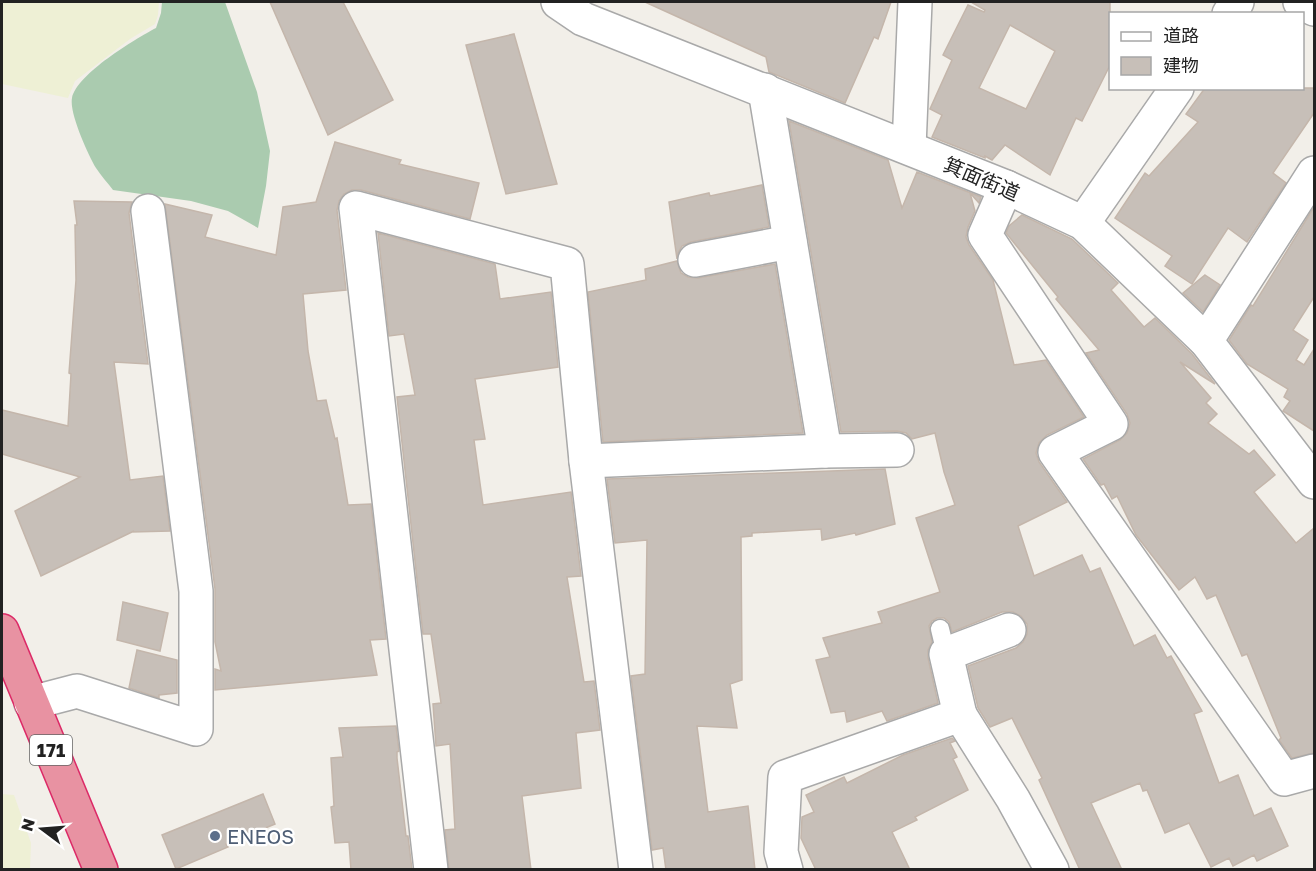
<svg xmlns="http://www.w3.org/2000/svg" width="1316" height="871" font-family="'Golos Text','Noto Sans JP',sans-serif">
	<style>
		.farmland { fill: #eef0d5 }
		.cemetery { fill: #aacbaf }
		.building { fill: #c7bfb8; stroke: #c4b6ab; stroke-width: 1.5; fill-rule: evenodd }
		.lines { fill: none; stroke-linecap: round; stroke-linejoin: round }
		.lane-casing { stroke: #a9a9a9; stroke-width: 21 }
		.street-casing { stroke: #a9a9a9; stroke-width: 36 }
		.highway-casing { stroke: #dc2a67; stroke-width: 36 }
		.lane { stroke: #fff; stroke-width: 18 }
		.street { stroke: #fff; stroke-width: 33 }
		.highway { stroke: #e892a2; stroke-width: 33 }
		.service-dot { fill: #5c6f8a; stroke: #fff; stroke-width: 2 }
		.labels { text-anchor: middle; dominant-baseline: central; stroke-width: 4.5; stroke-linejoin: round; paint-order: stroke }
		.shield { fill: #fff; stroke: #646464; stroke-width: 1.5 }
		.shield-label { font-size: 18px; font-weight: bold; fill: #222 }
		.street-label { font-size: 20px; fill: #222; stroke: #fff }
		.service-label { font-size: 20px; fill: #4e5e75; stroke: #fff; text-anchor: start }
	</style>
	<rect width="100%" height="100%" fill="#f2efe9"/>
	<g class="farmland">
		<path d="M2 2H159L158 15 155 24 130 39 75 81 68 98 2 84Z"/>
		<path d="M2 794 14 795 31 843 30 869H2Z"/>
	</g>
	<path class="cemetery" d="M162 2H225L257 92 270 151 266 186 258 228 228 211 191 201 113 190C108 183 101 176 96 168 88 154 69 113 72 98 77 74 135 39 156 28L161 13Z"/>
	<g class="building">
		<path d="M270 2H343L393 100 328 135Z"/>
		<path d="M645 2H891L878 39 874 37 845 103 769 72 766 57Z"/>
		<path d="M971 2H1110V65L1082 121 1076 118 1050 175 1005 145 992 160 985 156V158L932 137 942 115 930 109 952 60 943 55 968 5 984 12 985 10ZM1010 25 1055 51 1026 109 979 88Z"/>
		<path d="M514 34 557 184 506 194 466 45Z"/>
		<path d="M1205 88H1314V113L1273 173 1286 183 1247 242 1228 228 1192 284 1165 266 1172 256 1115 218 1145 173 1149 176 1198 122 1186 114Z"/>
		<path d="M789 121 888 160 902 208 917 172 981 197 979 203 970 193 975 211 968 227 966 237 969 245 993 280 1014 365 1046 360 1084 417 1047 435 1039 443 1036 453 1039 462 1067 502 1018 526 1034 576 1082 555 1090 572 1100 568 1134 646 1155 635 1167 658 1171 656 1202 711 1194 714 1219 783 1238 775 1254 816 1271 808 1288 846 1257 861 1254 855 1233 866 1229 858 1211 867 1189 823 1165 833 1147 790 1143 791 1140 783 1091 803 1122 870H1080L1039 780 1042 778 1012 718 990 727 978 708 968 666 1016 648 1023 642 1027 634V624L1021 616 1013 612H1002L952 632 949 622 944 618H937L932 621 929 626 932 642 928 650V658L938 703 887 721 882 711 847 722 845 711 831 713 816 660 830 657 823 638 882 623 878 612 940 592 916 518 955 505 944 472 935 433 912 439 906 433 897 431 841 432Z"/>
		<path d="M335 142 401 160 399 164 479 183 470 219 361 190H352L344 194 339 201 337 210 346 290 303 294 308 351 317 401 326 400 335 439 337 438 348 505 371 504 386 639 370 640 377 675 215 690V669L221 671 215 642V589L165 204 212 215 205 237 276 255 283 207 316 202Z"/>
		<path d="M762 185 769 227 691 242 682 246 678 253 677 259 669 202 709 193 710 196Z"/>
		<path d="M74 201 132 202 129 213 148 364 114 362 130 480 163 476 170 531 133 532 134 531 41 576 15 511 80 477 2 454V410L68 426 71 374 69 373 76 280 75 225H77Z"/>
		<path d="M1314 207V297L1293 330 1308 340 1296 360 1304 365 1314 349V431L1283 411 1290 401 1284 397 1288 389 1247 364 1229 340 1251 305 1253 306Z"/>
		<path d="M1022 215 1072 239 1118 283 1111 290 1144 327 1155 318 1192 354 1215 384 1180 362 1211 398 1206 403 1217 414 1208 423 1249 454 1254 450 1275 475 1254 492 1296 543 1314 528V753L1292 758 1279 740 1281 738 1247 654 1242 656 1216 595 1207 599 1195 577 1179 590 1136 535 1117 496 1112 499 1104 484 1101 485 1083 459 1120 440 1127 433 1130 423 1127 414 1086 353 1099 350 1056 299 1058 297 1006 233 1009 226Z"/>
		<path d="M378 233 495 264 500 299 551 292 558 367 475 379 485 439 474 440 483 505 571 492 581 576 567 577 584 682 594 681 600 730 576 733 581 788 522 796 531 870H449L445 830 455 829 450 744 436 746 433 704 441 703 431 634H423L397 397 415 395 404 334 389 336Z"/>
		<path d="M677 261 681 273 688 277 698 278 775 264 803 433 603 442 588 292 646 280 645 269Z"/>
		<path d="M1205 275 1220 285 1203 312 1183 293Z"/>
		<path d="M885 469 895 524 856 535 855 533 822 540 821 529 752 533V536L741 537 742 680 730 684 737 728 697 726 708 812 748 806 755 870H666L663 848 652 850 631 676 645 674 647 540 615 543 607 479Z"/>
		<path d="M123 602 168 613 160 651 117 640Z"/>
		<path d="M137 650 177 660V693L159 695V698L129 688Z"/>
		<path d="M396 726 399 751 397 752V758L406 836H408L412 870H351L349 842 335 843 331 807 334 806 331 758 343 757 339 728Z"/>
		<path d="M952 738 955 741 950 743 957 757 953 759 968 790 915 817 917 820 892 832 910 870H816L801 838 802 817 814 812 806 795 844 777 847 783 903 755Z"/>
		<path d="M263 794 275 824 226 844 228 847 176 869 162 835Z"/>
	</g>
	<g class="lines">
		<g class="lane-casing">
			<path id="lane" d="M940 629 946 654"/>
		</g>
		<g class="street-casing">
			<g id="street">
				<path d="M558 2 583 19 1006 187 1083 223 1206 341 1314 482"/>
				<path d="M1300 2 1314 9"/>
				<path d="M1229 14 1237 2"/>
				<path d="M765 90 825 451"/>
				<path d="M909 147 915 2"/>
				<path d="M1006 187 985 235 1111 424 1055 452 1284 779 1314 771"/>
				<path d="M1083 223 1177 88"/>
				<path d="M695 260 790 242"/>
				<path d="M1206 341 1314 173"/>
				<path d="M586 461 825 451 897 450"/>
				<path d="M31 703 77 691 196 729V591L148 211"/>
				<path d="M960 715 1013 799 1052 870"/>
				<path d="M431 870 356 208 567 264 586 461 636 870"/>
				<path d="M786 870 781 852 785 777 960 715 946 654 1009 630"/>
			</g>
		</g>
		<g class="highway-casing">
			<path id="highway" d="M2 631 101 870"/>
		</g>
		<use href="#lane" class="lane"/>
		<use href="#street" class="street"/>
		<use href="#highway" class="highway"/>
	</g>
	<circle class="service-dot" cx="215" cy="836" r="6"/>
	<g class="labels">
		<rect class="shield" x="30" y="735" width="42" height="30" rx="4.5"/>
		<g class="shield-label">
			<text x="51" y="750">171</text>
		</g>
		<g class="street-label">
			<text transform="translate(982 178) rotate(23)">箕面街道</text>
		</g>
		<g class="service-label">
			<text x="227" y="836">ENEOS</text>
		</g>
	</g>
	<rect width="1316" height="871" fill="none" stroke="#222222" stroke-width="6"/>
	<rect x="1109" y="12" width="195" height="78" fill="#ffffff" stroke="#a7a7a7" stroke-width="1.5"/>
	<rect x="1121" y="32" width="30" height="9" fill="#ffffff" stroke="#a7a7a7" stroke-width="1.5"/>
	<text x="1163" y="42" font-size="18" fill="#222222">道路</text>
	<rect x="1121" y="57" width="30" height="18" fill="#c7bfb8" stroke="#a7a7a7" stroke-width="1.5"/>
	<text x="1163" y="72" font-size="18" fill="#222222">建物</text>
	<g transform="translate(42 829) rotate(286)" stroke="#ffffff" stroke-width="4.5" paint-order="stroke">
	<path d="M0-4.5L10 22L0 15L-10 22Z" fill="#222222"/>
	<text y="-9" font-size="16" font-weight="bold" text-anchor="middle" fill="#222222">N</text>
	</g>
</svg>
